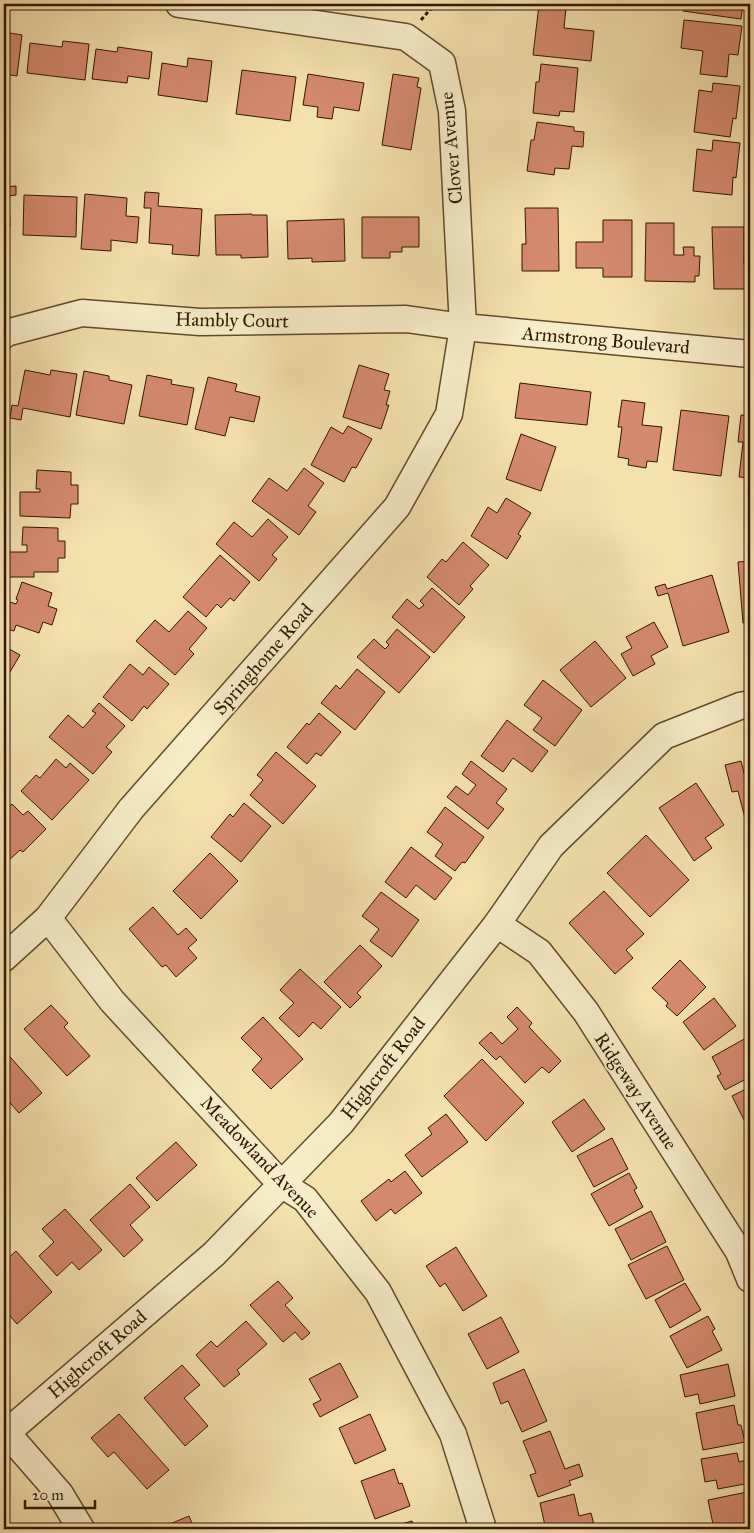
<svg xmlns="http://www.w3.org/2000/svg" width="754" height="1533" font-family="'IM FELL Great Primer',serif">
	<style>
		.building { fill: #d5896f; stroke: #321700 }
		.lines { fill: none; stroke-linecap: round; stroke-linejoin: round }
		.street-casing { stroke: #624a2c; stroke-width: 29 }
		.path { stroke: #321700; stroke-width: 3; stroke-dasharray: 4 2.5; stroke-linecap: butt }
		.street { stroke: #f7ecca; stroke-width: 26 }
		.labels { text-anchor: middle; dominant-baseline: central; stroke-width: 4; stroke-linejoin: round; paint-order: stroke }
		.street-label { font-size: 19px; fill: #321700; stroke: #f7ecca }
	</style>
	<rect width="100%" height="100%" fill="#f3e1ae"/>
	<filter id="stains"><feTurbulence type="fractalNoise" baseFrequency=".004" numOctaves="4"/><feColorMatrix values="0 0 0 0 .2 0 0 0 0 .09 0 0 0 0 .02 0 0 0 .5 -.17"/></filter>
	<radialGradient id="worn" r=".72"><stop offset=".6" stop-color="#630" stop-opacity="0"/><stop offset="1" stop-color="#630" stop-opacity=".3"/></radialGradient>
	<g class="building">
		<path d="M684 4H743L741 19 683 11Z"/>
		<path d="M539 5 566 8 564 28 594 31 591 61 533 55Z"/>
		<path d="M684 20 742 26 738 55 729 54 727 77 700 74 703 51 681 48Z"/>
		<path d="M4 32 22 35 17 76 4 74Z"/>
		<path d="M63 41 89 44 85 80 27 73 30 43 62 47Z"/>
		<path d="M118 47 152 52 149 79 128 76 127 83 92 79 96 49 117 52Z"/>
		<path d="M188 58 212 61 207 102 158 95 162 63 187 67Z"/>
		<path d="M541 64 578 68 574 112 560 111 559 116 533 113 536 82H539Z"/>
		<path d="M242 70 296 77 290 121 236 114Z"/>
		<path d="M308 74 364 83 359 111 334 107 332 119 317 117 318 107 303 105Z"/>
		<path d="M393 74 419 78 417 87 421 88 411 150 382 145Z"/>
		<path d="M713 83 740 86 736 119 733 118 730 137 694 132 699 90 712 92Z"/>
		<path d="M537 122 574 127V131L584 132 583 147 572 146 569 169 555 168 554 175 527 171 531 140H534Z"/>
		<path d="M713 140 740 143 736 178 733 177 732 195 693 191 697 149 712 151Z"/>
		<path d="M16 186V195L9 196 10 226 4 227V187Z"/>
		<path d="M145 192 159 193 158 206 202 209 199 256 172 254 173 245 149 243 151 208H144Z"/>
		<path d="M85 194 127 198 126 216 139 217 137 243 111 240V251L81 249Z"/>
		<path d="M24 195 77 197 76 237 23 235Z"/>
		<path d="M525 208H558L559 271H522V244H526Z"/>
		<path d="M252 214V215H267L268 257 241 258V255H216L215 215Z"/>
		<path d="M362 217H419V247H402V252H390V258H362Z"/>
		<path d="M344 219 345 261 312 262V258L288 259 287 221Z"/>
		<path d="M603 220H632V277H603V268H576V242H603Z"/>
		<path d="M646 223H674V255H684L683 247H694V256H700L699 276H695V282L645 281Z"/>
		<path d="M712 227H744V264H747V289H714Z"/>
		<path d="M359 365 389 374 384 390 390 391 386 405H389L381 429 343 417Z"/>
		<path d="M25 370 50 375 51 370 77 374 70 417 23 408 21 420 10 418 12 405 18 406Z"/>
		<path d="M84 371 109 376V380L132 385 124 424 76 415Z"/>
		<path d="M147 375 172 380 171 384 194 388 187 425 139 416Z"/>
		<path d="M208 377 237 384 235 391 260 397 254 422 230 417 225 436 195 429Z"/>
		<path d="M520 383 591 392 587 425 515 418Z"/>
		<path d="M622 400 645 403 642 425 662 427 657 462 647 461 646 468 628 465 629 459 618 457 622 427H618Z"/>
		<path d="M681 410 729 416 721 476 673 470Z"/>
		<path d="M741 415 750 416V478L739 477 743 442H738Z"/>
		<path d="M348 426 372 439 356 468 352 467 344 482 311 465 331 427 343 434Z"/>
		<path d="M521 434 556 447 541 491 506 479Z"/>
		<path d="M304 468 324 483 308 506 316 512 299 535 252 501 269 478 287 491Z"/>
		<path d="M37 470 71 472V485H78V504H71L70 518 20 516V492H40V489H36Z"/>
		<path d="M506 498 531 513 518 534 521 536 507 559 471 536 488 507 497 513Z"/>
		<path d="M268 519 288 537 272 555 277 559 259 581 216 544 234 522 252 537Z"/>
		<path d="M23 527 58 528V541H65V558H58V572H34V577H8V552H27V545H22Z"/>
		<path d="M463 542 489 565 470 586 473 589 459 605 427 577 442 559 446 562Z"/>
		<path d="M220 555 250 582 234 601 230 598 221 608 217 604 206 617 183 597Z"/>
		<path d="M750 561V623H743L738 562Z"/>
		<path d="M712 575 729 632 683 646 668 593 658 596 655 587 665 584 667 589Z"/>
		<path d="M22 582 52 593 48 606 57 609 52 625 43 622 39 633 16 625 14 631 4 628V600L16 604 18 600 16 599Z"/>
		<path d="M432 588 465 617 434 653 392 617 407 599 419 609 424 605 420 601Z"/>
		<path d="M188 611 207 628 189 649 194 654 175 675 136 641 155 620 169 632Z"/>
		<path d="M654 622 668 647 651 656 655 664 633 676 621 654 632 648 626 637Z"/>
		<path d="M397 629 430 657 399 693 357 657 374 639 385 649 389 645 386 642Z"/>
		<path d="M595 641 626 678 591 707 560 670Z"/>
		<path d="M4 646 20 655 4 682Z"/>
		<path d="M130 664 143 675 149 667 169 684 147 709 144 706 132 721 103 697Z"/>
		<path d="M357 669 385 692 355 730 321 703 336 685 340 689Z"/>
		<path d="M543 680 582 710 555 746 533 730 542 718 524 705Z"/>
		<path d="M99 703 125 726 106 747 112 752 93 774 49 737 68 715 83 728 96 713 92 711Z"/>
		<path d="M319 713 341 732 321 756 316 753 307 764 287 747 307 723 309 725Z"/>
		<path d="M507 720 548 751 532 772 513 758 503 772 481 756Z"/>
		<path d="M276 752 316 786 283 824 250 795 263 780 257 775Z"/>
		<path d="M56 759 66 768 70 763 89 780 52 820 21 791 36 775 40 778Z"/>
		<path d="M471 761 507 789 496 803 504 809 488 829 447 797 456 786 468 795 476 785 462 774Z"/>
		<path d="M741 761 745 777 750 775V834H749L738 791 732 792 725 765Z"/>
		<path d="M696 783 724 825 705 838 712 848 694 861 659 808Z"/>
		<path d="M244 803 271 826 241 862 211 837 230 814 233 817Z"/>
		<path d="M12 804 23 815 28 811 46 829 23 852 20 850 7 862 4 858V813Z"/>
		<path d="M445 807 484 837 465 863 462 862 455 871 435 856 443 844 427 832Z"/>
		<path d="M646 835 689 880 650 917 607 873Z"/>
		<path d="M411 847 452 878 435 900 416 885 406 898 385 882Z"/>
		<path d="M210 853 238 881 201 919 173 891Z"/>
		<path d="M604 891 644 934 626 950 633 958 615 974 569 923Z"/>
		<path d="M381 892 419 920 392 957 370 941 379 929 362 916Z"/>
		<path d="M153 907 178 935 186 928 197 940 188 948 197 958 176 977 166 965 162 967 129 929Z"/>
		<path d="M360 945 382 966 357 993 361 997 350 1008 324 982Z"/>
		<path d="M680 960 706 987 677 1016 666 1006 668 1003 652 988Z"/>
		<path d="M300 969 341 1007 321 1029 313 1022 299 1037 279 1018 294 1003 280 990Z"/>
		<path d="M714 998 736 1026 704 1050 683 1022Z"/>
		<path d="M51 1005 68 1023 64 1027 90 1056 67 1076 24 1029Z"/>
		<path d="M517 1007 532 1023 529 1027 561 1061 549 1073 542 1067 525 1083 500 1056 496 1060 479 1043 491 1032 502 1044 518 1029 507 1017Z"/>
		<path d="M263 1017 303 1059 271 1089 252 1070 262 1059 241 1038Z"/>
		<path d="M746 1038 750 1045V1077L725 1090 717 1076 721 1074 712 1057Z"/>
		<path d="M4 1050 42 1093 19 1113 4 1096Z"/>
		<path d="M482 1059 524 1103 486 1141 444 1096Z"/>
		<path d="M750 1087V1127L748 1128 732 1096Z"/>
		<path d="M584 1099 605 1129 572 1152 552 1122Z"/>
		<path d="M446 1114 468 1142 422 1177 405 1155 432 1134 428 1128Z"/>
		<path d="M612 1138 628 1169 594 1187 577 1156Z"/>
		<path d="M176 1142 197 1165 157 1201 136 1178Z"/>
		<path d="M405 1171 422 1193 395 1214 391 1209 376 1221 361 1201 389 1179 391 1182Z"/>
		<path d="M629 1173 637 1188 634 1190 643 1207 609 1226 591 1194Z"/>
		<path d="M130 1184 150 1207 130 1225 143 1240 124 1257 90 1220Z"/>
		<path d="M65 1209 102 1250 79 1270 72 1262 57 1276 39 1256 54 1242 42 1229Z"/>
		<path d="M651 1211 666 1242 631 1260 615 1229Z"/>
		<path d="M667 1246 684 1280 646 1299 628 1265Z"/>
		<path d="M456 1247 487 1296 463 1311 445 1283 440 1287 426 1266Z"/>
		<path d="M16 1251 52 1292 17 1324 4 1309V1298L8 1294 4 1290V1262Z"/>
		<path d="M278 1281 293 1298 285 1305 310 1333 302 1340 295 1332 283 1342 250 1305Z"/>
		<path d="M685 1283 701 1310 670 1328 655 1300Z"/>
		<path d="M708 1316 715 1329 712 1331 722 1350 687 1368 670 1336Z"/>
		<path d="M501 1317 519 1352 487 1369 468 1334Z"/>
		<path d="M246 1321 267 1344 237 1370 240 1374 224 1387 196 1355 211 1341 217 1347Z"/>
		<path d="M340 1363 358 1397 320 1417 313 1404 321 1400 309 1379Z"/>
		<path d="M728 1364 735 1396 700 1404 698 1394 685 1397 680 1375Z"/>
		<path d="M182 1365 200 1385 184 1398 208 1426 185 1446 144 1398Z"/>
		<path d="M524 1369 547 1421 522 1432 508 1401 501 1404 493 1383Z"/>
		<path d="M734 1405 738 1425H741L745 1442 703 1450 696 1413Z"/>
		<path d="M119 1414 169 1470 147 1489 114 1452 108 1457 91 1438Z"/>
		<path d="M370 1414 386 1450 355 1464 339 1428Z"/>
		<path d="M550 1431 565 1469 579 1464 583 1476 569 1481 571 1485 538 1497 530 1475 536 1473 523 1441Z"/>
		<path d="M737 1453 739 1462 746 1460 750 1483 718 1489 716 1480 705 1482 701 1459Z"/>
		<path d="M394 1469 399 1484 402 1483 410 1506 375 1519 361 1481Z"/>
		<path d="M747 1492 750 1508V1529H714L708 1500Z"/>
		<path d="M574 1494 579 1516 591 1513 595 1529H553L552 1524 545 1526 540 1503Z"/>
		<path d="M189 1516 194 1528 202 1524 205 1529H166L165 1526Z"/>
		<path d="M412 1521 415 1529H384Z"/>
	</g>
	<g class="lines">
		<g class="street-casing">
			<g id="street">
				<path d="M4 335 6 333 82 313 200 322 406 319 463 327 750 354"/>
				<path d="M48 918 112 1001 281 1184 305 1199 378 1292 453 1434 483 1529"/>
				<path d="M497 924 539 952 586 1012 739 1252 750 1279"/>
				<path d="M4 958 48 918 131 809 397 507 449 414 463 327 452 111 442 63 406 37 179 4"/>
				<path d="M6 1432 60 1494 81 1529"/>
				<path d="M4 1435 214 1254 341 1123 497 924 551 846 664 736 740 706 750 704"/>
			</g>
		</g>
		<path class="path" d="M421 20 435 4"/>
		<use href="#street" class="street"/>
	</g>
	<g class="labels">
		<g class="street-label">
			<text transform="translate(451 148) rotate(-95)">Clover Avenue</text>
			<text transform="translate(232 320) rotate(1)">Hambly Court</text>
			<text transform="translate(606 340) rotate(5)">Armstrong Boulevard</text>
			<text transform="translate(263 659) rotate(-49)">Springhome Road</text>
			<text transform="translate(383 1068) rotate(-52)">Highcroft Road</text>
			<text transform="translate(636 1091) rotate(57)">Ridgeway Avenue</text>
			<text transform="translate(260 1157) rotate(46)">Meadowland Avenue</text>
			<text transform="translate(97 1354) rotate(-41)">Highcroft Road</text>
		</g>
	</g>
	<rect width="754" height="1533" fill="none" stroke="#f3e1ae" stroke-width="20"/>
	<rect x="5" y="5" width="744" height="1523" fill="none" stroke="#321700" stroke-width="2.5"/>
	<rect x="10" y="10" width="734" height="1513" fill="none" stroke="#321700"/>
	<path d="M25 1500v8h70v-8" fill="none" stroke="#321700" stroke-width="2.5"/>
	<text x="32" y="1500" font-size="15" fill="#321700" stroke="#f7ecca" stroke-width="4" paint-order="stroke">20 m</text>
	<rect width="100%" height="100%" filter="url(#stains)"/>
	<rect width="100%" height="100%" fill="url(#worn)"/>
</svg>
